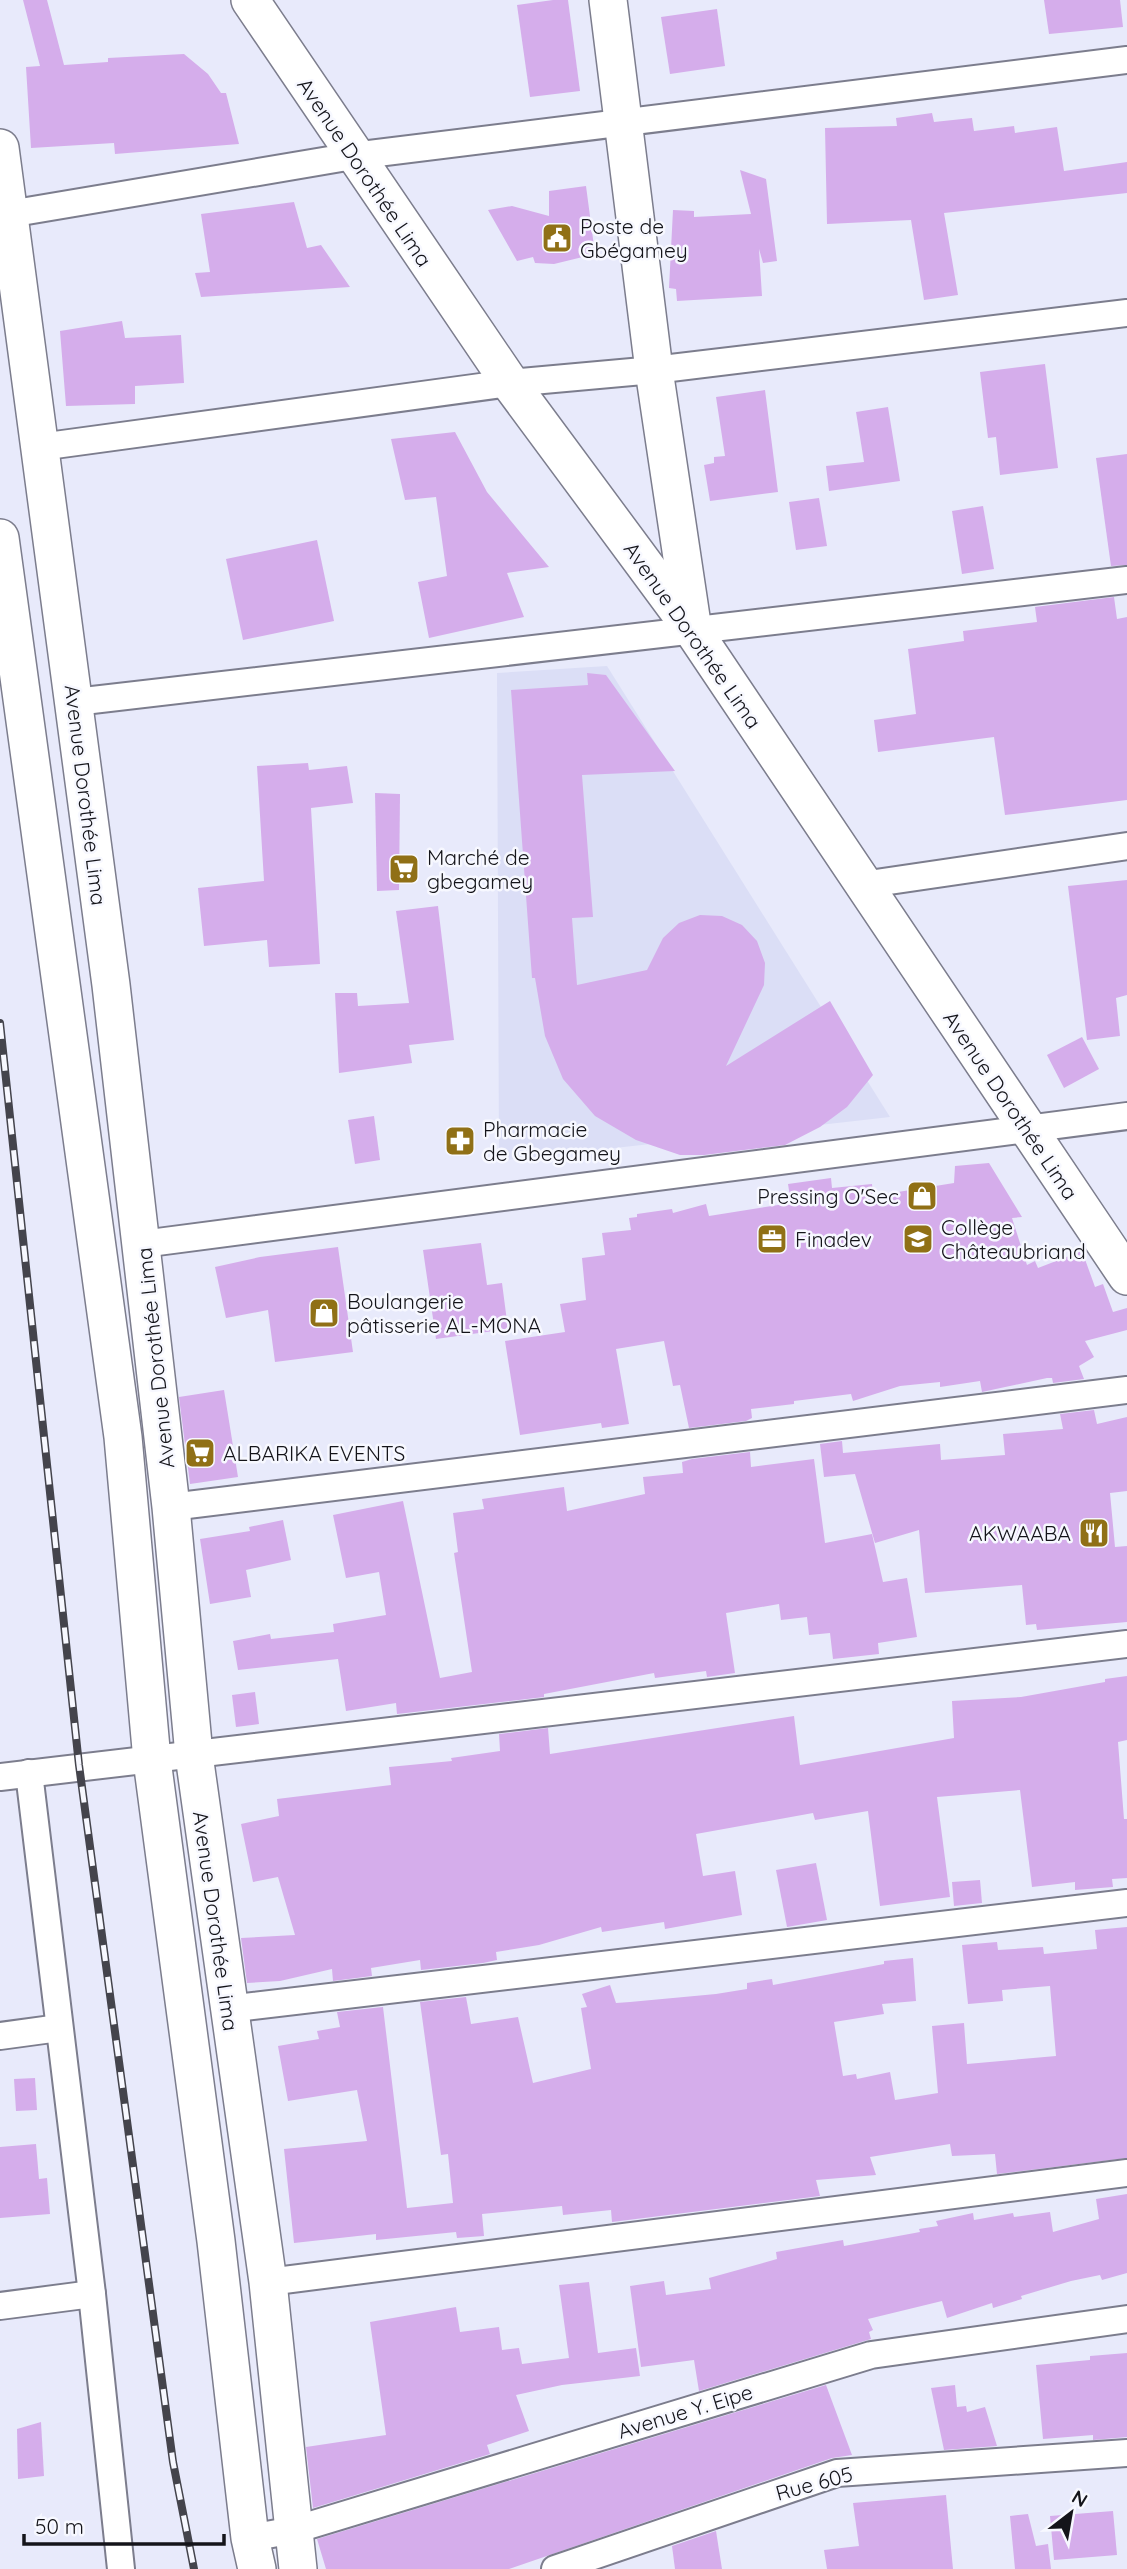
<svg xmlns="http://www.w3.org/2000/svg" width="1127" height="2569" font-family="Quicksand,sans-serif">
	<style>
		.built { fill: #dbdef6 }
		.building { fill: #d5adeb }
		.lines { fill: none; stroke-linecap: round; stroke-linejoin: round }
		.minor-casing { stroke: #7c7d8d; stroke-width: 30 }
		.secondary-casing { stroke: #7c7d8d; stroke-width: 40 }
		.minor { stroke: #fff; stroke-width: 26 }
		.secondary { stroke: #fff; stroke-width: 37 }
		.rail-casing { stroke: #44444c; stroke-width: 8 }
		.rail { stroke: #f7f8ff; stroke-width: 5; stroke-dasharray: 16; stroke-linecap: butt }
		.labels { text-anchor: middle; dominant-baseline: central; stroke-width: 5; stroke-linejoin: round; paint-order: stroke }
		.street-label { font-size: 21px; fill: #14141a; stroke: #f7f8ff }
		.poi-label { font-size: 21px; fill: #14141a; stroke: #f7f8ff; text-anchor: start }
	</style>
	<rect width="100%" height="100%" fill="#e8eafb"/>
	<path class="built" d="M607 666 890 1117 499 1161 497 673Z"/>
	<g class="building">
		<path d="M23 0H47L64 65 108 62V58L184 54 208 74 221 93H226L239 144 115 154 114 143 31 148 26 67 40 66Z"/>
		<path d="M553 0H568L580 91 530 97 517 5Z"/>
		<path d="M1044 0H1120L1123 27 1049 34Z"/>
		<path d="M717 9 725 66 670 74 661 17Z"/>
		<path d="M932 113 934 122 972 118 974 131 1014 126 1015 133 1057 127 1064 171 1127 162V193L944 213 958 295 924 300 911 220 827 224 825 128 897 126 896 118Z"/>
		<path d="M740 170 766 179 777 261 763 263 759 249 762 296 677 301 676 289 669 288 673 210 694 211V217L751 214Z"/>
		<path d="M586 186 595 254 554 264 535 263 533 257 517 261 488 210 512 206 549 216V191Z"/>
		<path d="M294 202 307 248 321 245 350 287 201 297 195 273 210 272 201 214Z"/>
		<path d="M122 321 125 338 181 335 184 383 135 386V404L66 406 60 331Z"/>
		<path d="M1045 364 1058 468 1000 475 996 437 988 438 980 372Z"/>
		<path d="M765 390 778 492 710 501 704 465 714 463V457L725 456 716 397Z"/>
		<path d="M888 407 900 481 829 491 826 466 864 462 856 412Z"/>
		<path d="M455 432 487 492 549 567 507 573 524 617 429 638 418 582 447 576 436 497 405 500 391 439Z"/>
		<path d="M1127 454V565L1111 566 1096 458Z"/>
		<path d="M819 498 827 546 796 550 789 502Z"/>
		<path d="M983 506 994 569 962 574 952 511Z"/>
		<path d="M317 540 334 621 243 640 226 559Z"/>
		<path d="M1114 597 1117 619 1127 617V800L1005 815 994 737 878 752 874 720 916 714 908 649 964 641 963 631 1037 622 1035 607Z"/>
		<path d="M587 673 606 675 675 771 582 775 593 917 572 918 577 985 647 970 663 938 679 923 700 915 722 916 742 925 757 941 765 963 764 985 726 1066 830 1001 873 1075 847 1107 820 1127 785 1145 704 1155H680L636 1140 595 1116 563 1079 545 1036 535 978H532L511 690 588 685Z"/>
		<path d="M308 763 309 770 347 766 353 803 311 808 320 964 269 967 267 940 204 946 198 888 264 881 257 766Z"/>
		<path d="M375 793 400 794 399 890 377 891Z"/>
		<path d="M1127 880V995L1116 998 1120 1036 1087 1040 1068 886Z"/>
		<path d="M438 906 454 1040 409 1045 412 1063 339 1073 335 993H357L358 1006 409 1003 396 911Z"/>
		<path d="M1082 1037 1099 1069 1064 1088 1047 1055Z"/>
		<path d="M374 1116 380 1160 355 1164 348 1120Z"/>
		<path d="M989 1163 1022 1217 1012 1218 1027 1265 1035 1261 1038 1268 1082 1251 1095 1287 1103 1284 1113 1312 1127 1308V1330L1085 1341 1094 1357 1079 1366 1084 1379 1053 1383 1052 1378H1047L982 1392 980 1381 940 1387V1382L900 1386 853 1401 851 1394 794 1401V1404L751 1409 752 1418 746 1421 689 1428 680 1385 673 1386 664 1341 616 1349 629 1424 602 1428 601 1423 520 1435 505 1341 565 1332 560 1304 586 1300 582 1258 605 1255 602 1233 631 1230 629 1218 637 1217V1214L672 1209 673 1213 706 1204 709 1216 791 1203 788 1184 831 1178 832 1188 872 1184 873 1196 954 1183 955 1166Z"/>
		<path d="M481 1243 487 1285 502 1283 508 1329 436 1339 423 1250Z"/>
		<path d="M338 1247 353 1352 275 1362 268 1310 226 1318 215 1267 260 1257Z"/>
		<path d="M224 1390 238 1477 190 1484 179 1397Z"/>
		<path d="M1094 1410 1097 1424 1127 1417V1491L1110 1493 1115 1547 1127 1546V1622L1037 1630 1036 1624 1026 1625 1022 1585 925 1593 919 1530 875 1543 855 1474 824 1477 820 1444 842 1441 843 1453 940 1444 941 1460 1005 1455 1003 1434 1063 1429 1060 1414Z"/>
		<path d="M750 1452 751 1467 814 1459 825 1543 872 1534 883 1582 907 1578 917 1637 878 1643 879 1654 833 1659 830 1633 809 1635 807 1617 781 1620 779 1604 726 1613 735 1673 707 1677 706 1671 655 1678 654 1673 544 1694V1697L397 1714 396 1703 346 1711 338 1659 238 1670 233 1641 270 1634 271 1639 334 1632 333 1624 386 1615 379 1572 346 1578 333 1515 403 1501 440 1678 472 1672 454 1553 458 1552 453 1513 484 1509 482 1499 564 1487 567 1511 645 1494 643 1477 683 1473 682 1462 692 1459Z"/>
		<path d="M283 1520 291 1560 246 1570 251 1597 210 1604 200 1539 250 1531 249 1527Z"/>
		<path d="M1127 1676V1740L1118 1742 1124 1819H1127V1878L1112 1879 1113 1887 1075 1890V1882L1032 1887 1020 1790 937 1797 950 1897 880 1906 868 1811 815 1820 813 1813 696 1834 703 1876 735 1871 742 1915 665 1929 664 1922 602 1932 601 1927 539 1945 496 1952 497 1960 483 1963 421 1970 420 1960 371 1968 372 1976 333 1981 332 1969 280 1981 247 1983 241 1938 295 1935 278 1877 253 1882 241 1824 279 1816 277 1799 391 1785 389 1767 452 1761 451 1758 500 1751 499 1734 548 1728 550 1754 794 1716 800 1765 954 1738 952 1701 1021 1697 1105 1682V1679Z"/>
		<path d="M255 1692 259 1724 236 1727 232 1695Z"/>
		<path d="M816 1863 827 1920 787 1927 776 1870Z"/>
		<path d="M980 1880 982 1903 954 1906 952 1882Z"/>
		<path d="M1127 1927V2158L997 2174 995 2154 952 2156 950 2144 870 2157 876 2175 816 2180 820 2196 612 2222 611 2210 563 2215 562 2206 482 2214 484 2236 457 2238 456 2232 376 2240V2234L294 2243 284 2149 367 2141 357 2090 288 2101 278 2046 319 2039 317 2031 340 2027 337 2012 383 2007 407 2208 453 2203 448 2154 441 2155 420 2002 466 1997 471 2024 518 2017 533 2083 591 2069 581 2008 587 2007 582 1994 610 1985 616 2003 630 2002 716 1994 747 1989V1983L772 1979 773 1985 884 1964V1961L913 1958 916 2001 882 2004 884 2014 834 2022 843 2076 856 2074 857 2079 890 2072 895 2100 938 2093 932 2026 964 2023 967 2064 1056 2056 1050 1986 1002 1990 1003 2001 968 2004 962 1945 997 1942 998 1950 1043 1947 1044 1954 1097 1949 1095 1930Z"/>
		<path d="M35 2078 37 2110 16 2111 14 2079Z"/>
		<path d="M36 2144 39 2179 47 2178 50 2214 0 2218V2147Z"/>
		<path d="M1127 2194V2273L1102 2280 1100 2275 1071 2281 1021 2296 1022 2299 993 2308 992 2303 947 2318 942 2301 868 2319 873 2330 869 2332 871 2339 699 2391 694 2360 641 2367 630 2286 664 2281 666 2295 711 2289 709 2278 777 2259 776 2252 843 2240 844 2246 920 2232 919 2229 938 2226 936 2221 973 2213 974 2220 1013 2213 1014 2217 1050 2212 1053 2232 1099 2219 1096 2199Z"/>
		<path d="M589 2282 598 2353 636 2348 640 2376 562 2385 516 2395 529 2431 487 2445 490 2454 313 2508 306 2447 386 2435 370 2322 456 2307 460 2332 499 2327 502 2350 519 2348 522 2364 569 2358 559 2285Z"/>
		<path d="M1127 2353V2437L1093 2440V2435L1043 2439 1036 2365 1090 2360V2356Z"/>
		<path d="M826 2385 852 2455 832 2458 509 2569H326L317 2539Z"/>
		<path d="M955 2385 957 2407 966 2406 967 2412 985 2407 997 2446 944 2450 931 2388Z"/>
		<path d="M41 2422 44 2476 18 2479 17 2429Z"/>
		<path d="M946 2495 953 2569H827L824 2550 859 2546 853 2503Z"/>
		<path d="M1113 2511 1117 2555 1054 2560 1050 2516Z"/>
		<path d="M1028 2514 1036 2546 1048 2544 1051 2569H1015L1010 2516Z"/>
		<path d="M716 2531 722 2569H675L672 2546Z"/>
	</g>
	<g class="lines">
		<g class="minor-casing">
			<g id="minor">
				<path d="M9 214 353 156 1127 60"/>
				<path d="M40 447 510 383 654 370 1127 313"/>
				<path d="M75 702 1127 580"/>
				<path d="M862 885 1127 846"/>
				<path d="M142 1244 1127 1116"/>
				<path d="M171 1507 1127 1390"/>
				<path d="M29 1773 92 2294 121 2569"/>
				<path d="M0 1777 1127 1644"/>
				<path d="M228 2009 1127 1903"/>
				<path d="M0 2036 59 2028"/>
				<path d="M268 2282 1127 2173"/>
				<path d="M0 2306 92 2294"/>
				<path d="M250 2538 294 2530 871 2355 1127 2319"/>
				<path d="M555 2569 837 2473 1127 2453"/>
			</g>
		</g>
		<g class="secondary-casing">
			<g id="secondary">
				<path d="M250 0 510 383 692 629 1127 1276"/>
				<path d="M608 0 654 370 692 624"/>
				<path d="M0 148 111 985 171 1507 194 1755 268 2282 298 2569"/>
				<path d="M0 538 123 1437 152 1760 216 2241 250 2538 257 2569"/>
			</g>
		</g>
		<use href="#minor" class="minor"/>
		<use href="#secondary" class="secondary"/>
		<g class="rail-casing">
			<path id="rail" d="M0 1023 79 1765 173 2462 194 2569"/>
		</g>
		<use href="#rail" class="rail"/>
	</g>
	<defs>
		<g id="civic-square" transform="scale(1.575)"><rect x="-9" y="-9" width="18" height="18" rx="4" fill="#907016" stroke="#f7f8ff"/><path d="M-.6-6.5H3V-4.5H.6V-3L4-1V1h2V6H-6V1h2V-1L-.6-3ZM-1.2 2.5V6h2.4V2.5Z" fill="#fff"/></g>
		<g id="supermarket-square" transform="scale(1.575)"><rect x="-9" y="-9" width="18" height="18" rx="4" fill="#907016" stroke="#f7f8ff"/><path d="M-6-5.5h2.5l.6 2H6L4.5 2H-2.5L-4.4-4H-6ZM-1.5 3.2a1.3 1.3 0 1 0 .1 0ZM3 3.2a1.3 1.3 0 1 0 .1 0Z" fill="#fff"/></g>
		<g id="pharmacy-square" transform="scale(1.575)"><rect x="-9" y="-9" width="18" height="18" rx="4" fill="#907016" stroke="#f7f8ff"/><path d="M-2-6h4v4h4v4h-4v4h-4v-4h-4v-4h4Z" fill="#fff"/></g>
		<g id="shop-square" transform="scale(1.575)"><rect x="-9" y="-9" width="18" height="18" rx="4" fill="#907016" stroke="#f7f8ff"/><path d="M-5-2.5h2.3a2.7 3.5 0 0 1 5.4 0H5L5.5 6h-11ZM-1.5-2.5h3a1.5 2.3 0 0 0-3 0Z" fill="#fff"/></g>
		<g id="office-square" transform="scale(1.575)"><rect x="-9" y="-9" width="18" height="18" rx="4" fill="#907016" stroke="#f7f8ff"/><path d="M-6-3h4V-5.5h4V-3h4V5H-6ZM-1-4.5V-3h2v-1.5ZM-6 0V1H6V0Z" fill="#fff"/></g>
		<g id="school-square" transform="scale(1.575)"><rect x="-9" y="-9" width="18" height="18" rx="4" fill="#907016" stroke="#f7f8ff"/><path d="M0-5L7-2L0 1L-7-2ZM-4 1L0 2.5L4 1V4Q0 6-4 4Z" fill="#fff"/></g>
		<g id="restaurant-square" transform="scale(1.575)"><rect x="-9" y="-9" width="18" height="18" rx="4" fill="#907016" stroke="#f7f8ff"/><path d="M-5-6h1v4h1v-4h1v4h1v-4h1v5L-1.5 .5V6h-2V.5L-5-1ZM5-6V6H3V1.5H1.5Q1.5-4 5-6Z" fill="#fff"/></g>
	</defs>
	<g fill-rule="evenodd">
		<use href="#civic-square" x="557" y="238"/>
		<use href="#supermarket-square" x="404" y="869"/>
		<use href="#pharmacy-square" x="460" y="1141"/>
		<use href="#shop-square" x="922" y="1196"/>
		<use href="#office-square" x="772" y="1239"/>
		<use href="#school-square" x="918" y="1239"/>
		<use href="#shop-square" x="324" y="1313"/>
		<use href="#supermarket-square" x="200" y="1453"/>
		<use href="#restaurant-square" x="1094" y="1533"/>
	</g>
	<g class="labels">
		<g class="street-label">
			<text transform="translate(365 172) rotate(56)">Avenue Dorothée Lima</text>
			<text transform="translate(693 635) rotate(55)">Avenue Dorothée Lima</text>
			<text transform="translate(86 795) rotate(83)">Avenue Dorothée Lima</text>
			<text transform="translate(1011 1105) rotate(56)">Avenue Dorothée Lima</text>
			<text transform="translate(155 1358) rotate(-96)">Avenue Dorothée Lima</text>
			<text transform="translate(216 1921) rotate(82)">Avenue Dorothée Lima</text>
			<text transform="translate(685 2411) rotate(-17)">Avenue Y. Eipe</text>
			<text transform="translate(814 2483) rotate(-15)">Rue 605</text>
		</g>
		<g class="poi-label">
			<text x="580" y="226">Poste de<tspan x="580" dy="24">Gbégamey</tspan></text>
			<text x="427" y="857">Marché de<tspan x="427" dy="24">gbegamey</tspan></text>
			<text x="483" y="1129">Pharmacie<tspan x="483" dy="24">de Gbegamey</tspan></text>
			<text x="899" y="1196" text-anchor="end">Pressing O'Sec</text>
			<text x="941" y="1227">Collège<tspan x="941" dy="24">Châteaubriand</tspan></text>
			<text x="795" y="1239">Finadev</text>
			<text x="347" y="1301">Boulangerie<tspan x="347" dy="24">pâtisserie AL-MONA</tspan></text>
			<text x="223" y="1453">ALBARIKA EVENTS</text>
			<text x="1071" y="1533" text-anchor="end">AKWAABA</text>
		</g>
	</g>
	<g transform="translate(1071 2513) rotate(31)" stroke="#f7f8ff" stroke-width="5" paint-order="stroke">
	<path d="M0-5L12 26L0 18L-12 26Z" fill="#14141a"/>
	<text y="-10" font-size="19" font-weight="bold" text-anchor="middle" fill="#14141a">N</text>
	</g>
	<path d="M24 2534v10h200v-10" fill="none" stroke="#14141a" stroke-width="3.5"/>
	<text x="35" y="2534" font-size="21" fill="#14141a" stroke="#f7f8ff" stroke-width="5" paint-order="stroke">50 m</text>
</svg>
